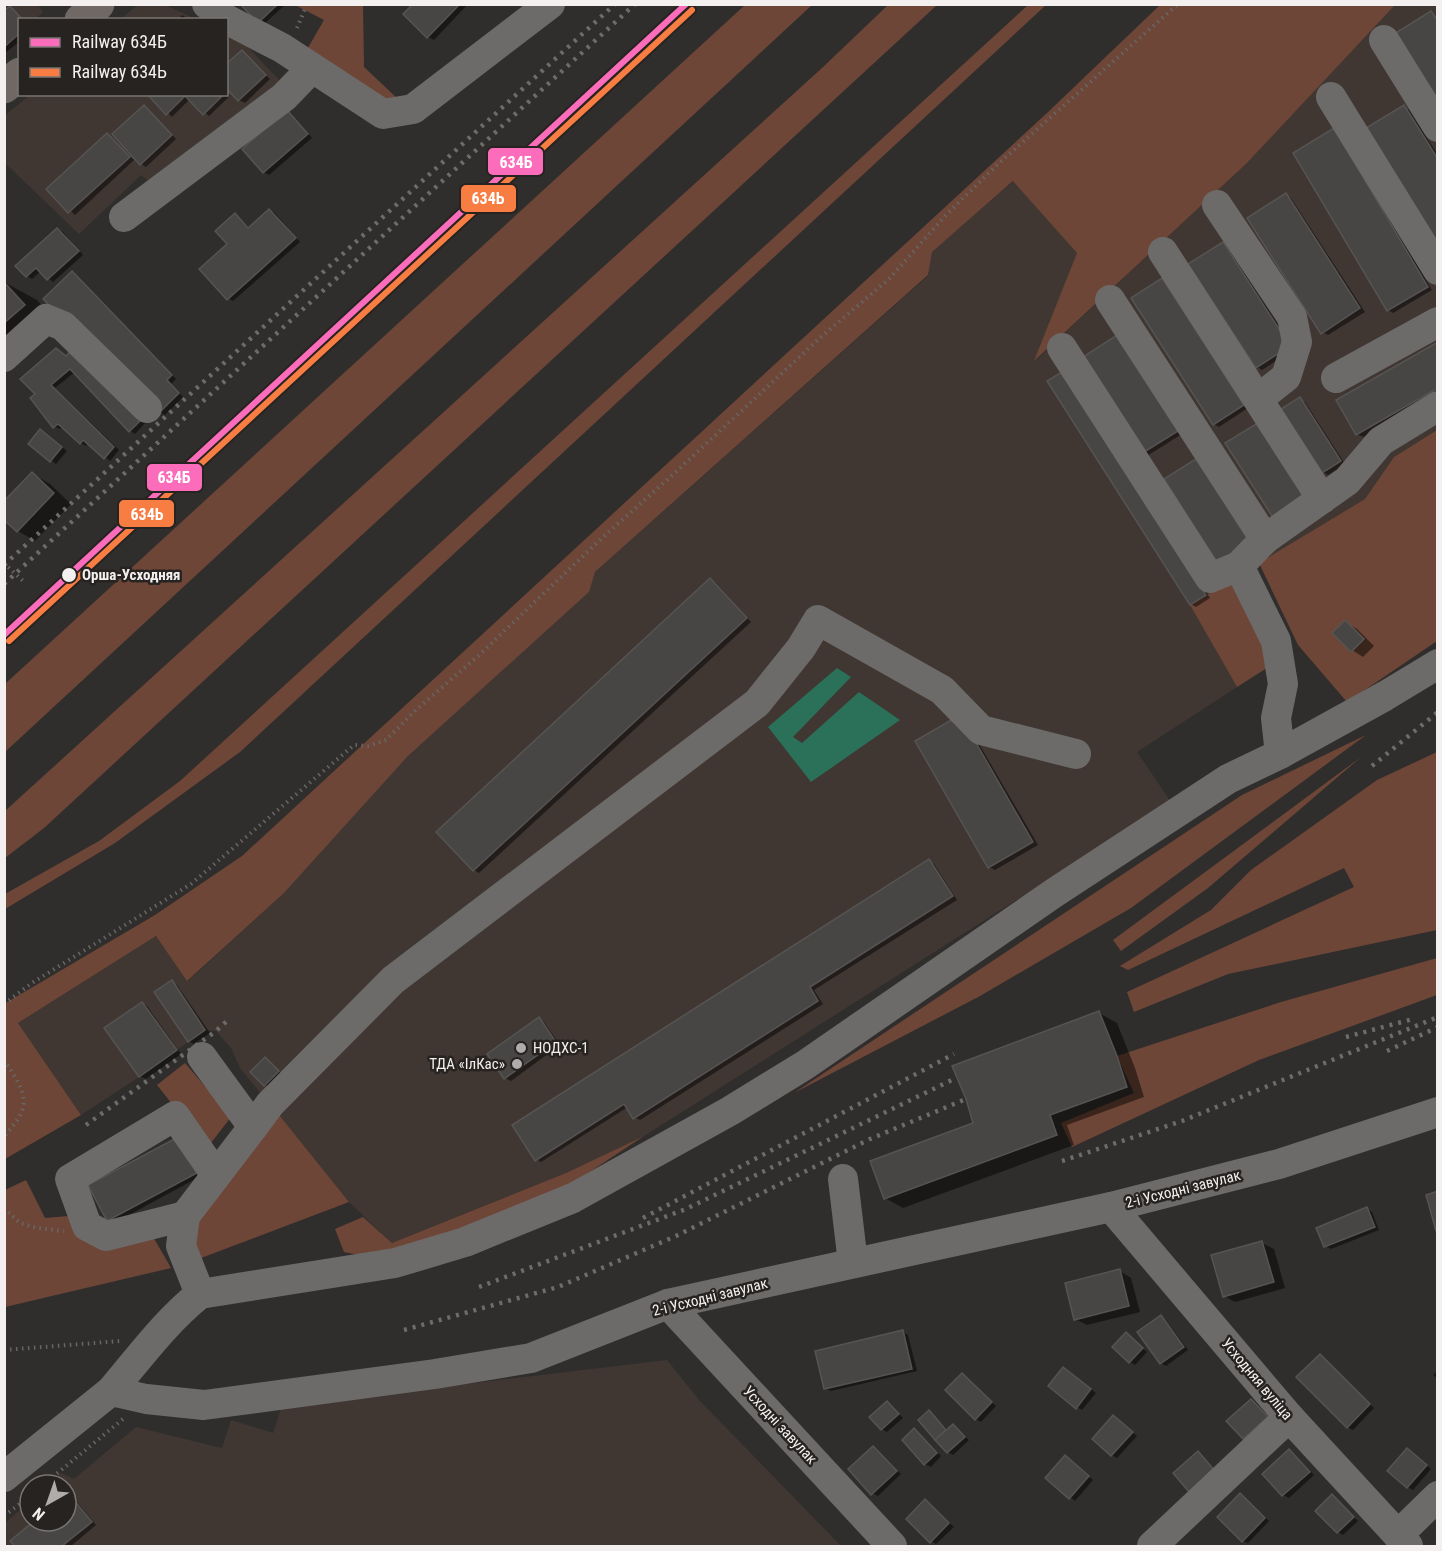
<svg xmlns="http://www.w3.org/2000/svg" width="1442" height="1551" font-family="'Roboto Condensed',sans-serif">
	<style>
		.built { fill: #403733 }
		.green { fill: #6e4637 }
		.water { fill: #2b7058 }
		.shadow { fill: #0007 }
		.building { fill: #484645; stroke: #565453; stroke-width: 1.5 }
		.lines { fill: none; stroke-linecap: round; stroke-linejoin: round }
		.path { stroke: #676665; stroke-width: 4; stroke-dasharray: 1.5 4.5; stroke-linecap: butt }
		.minor { stroke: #6d6b6a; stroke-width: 30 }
		.major { stroke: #6f6865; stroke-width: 33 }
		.rail { stroke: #6d6c6b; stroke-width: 4.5; stroke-dasharray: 3 6; stroke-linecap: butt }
		.rail-1-casing { stroke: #272321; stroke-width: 10 }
		.rail-2-casing { stroke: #272321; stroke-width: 10 }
		.rail-1 { stroke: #fb6dba; stroke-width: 6 }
		.rail-2 { stroke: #f77d43; stroke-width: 6 }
		.stop-dot { fill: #f3f0ef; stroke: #272321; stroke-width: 2 }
		.poi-dot { fill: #afacab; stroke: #272321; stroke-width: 2 }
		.labels { text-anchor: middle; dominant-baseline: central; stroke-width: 5; stroke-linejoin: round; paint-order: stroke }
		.stop-label { font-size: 15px; font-weight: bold; fill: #f3f0ef; stroke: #272321; text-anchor: start }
		.poi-label { font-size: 15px; fill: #f3f0ef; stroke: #272321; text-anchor: start }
		.street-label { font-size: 15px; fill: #f3f0ef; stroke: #272321 }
		.line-badge { stroke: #272321; stroke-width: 2 }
		.badge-label { font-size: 16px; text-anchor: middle; font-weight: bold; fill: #fff }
	</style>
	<rect width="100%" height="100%" fill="#302e2c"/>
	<g class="built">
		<path d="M139 4 165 5 196 19H121Z"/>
		<path d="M5 5H41L39 7 43 12 35 19 20 20 19 33 5 47Z"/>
		<path d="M1395 5H1437V430L1394 457 1365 499 1190 605 1237 687 1137 752 1171 802 644 1136 566 1173 392 1243 349 1202 240 1068 231 1048 216 1031 205 1030 139 1077 81 1115 18 1023 156 936 188 981 284 893 408 756 589 592 594 573 928 276 931 252 1014 181 1077 253 1036 360 1247 163Z"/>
		<path d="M227 35 245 44 282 83 152 183 141 175 79 234 5 163 4 116 30 95 226 94Z"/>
		<path d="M667 1360 699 1400 841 1546H5L4 1524 30 1501V1521H66V1485H48L61 1473 74 1479 136 1427 222 1448 231 1420 273 1433 282 1406Z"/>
	</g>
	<g class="green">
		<path d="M295 5H363L364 67 400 101 385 104 305 53 324 20Z"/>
		<path d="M745 5H812L5 752V684Z"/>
		<path d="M888 5H937L44 828 5 858V811L822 68Z"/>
		<path d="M1028 5H1046L240 752 115 843 5 909V894L99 841 180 781Z"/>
		<path d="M1160 5H1395L1247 163 1034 361 1077 253 1013 181 932 252 928 275 595 572 589 592 408 756 284 893 187 981 156 936 18 1023 81 1115 5 1159 4 1004 155 915 242 856 1047 113Z"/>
		<path d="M1437 430V641L1347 702 1298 645 1259 563 1365 499 1394 457Z"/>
		<path d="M1236 577 1270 666 1237 687 1190 605Z"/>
		<path d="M1366 735 1131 908 980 996 794 1093 1242 795Z"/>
		<path d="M1437 752V930L1228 974 1134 1012 1127 992 1354 887 1344 868 1128 970 1120 966 1211 910 1251 870 1377 780Z"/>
		<path d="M1361 757 1208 888 1121 951 1113 940Z"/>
		<path d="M1437 958V995L1259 1060 1072 1147 1061 1123 1134 1093 1117 1056 1281 1002Z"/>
		<path d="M185 1063 231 1117 207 1148 157 1085Z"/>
		<path d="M275 1110 349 1202 201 1258 191 1245V1217Z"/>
		<path d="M644 1136 550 1198 373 1258 344 1252 335 1229 363 1217 392 1243 566 1173Z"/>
		<path d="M26 1180 45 1218 69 1216 152 1235 171 1268 5 1307V1190Z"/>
	</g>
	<path class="water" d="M837 668 851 677 793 737 802 743 859 692 900 720 811 782 768 727Z"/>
	<g class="shadow">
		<path d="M246 4H282L284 6 264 24Z"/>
		<path d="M415 4H468L434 40 428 37Z"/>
		<path d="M10 8 24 20H20V41L4 54V13Z"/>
		<path d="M182 15 187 18 188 20H178Z"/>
		<path d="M242 52 270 79 245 103 239 100Z"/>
		<path d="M226 92 230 96 209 116 190 99 172 117 149 94H226Z"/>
		<path d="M144 107 149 110 176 139 146 167 141 164Z"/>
		<path d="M1404 107 1409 110 1438 155V240Z"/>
		<path d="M287 112 292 115 312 138 269 175 264 172Z"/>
		<path d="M1339 133 1432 290 1393 313 1388 310Z"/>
		<path d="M107 134 134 160 75 215 48 189Z"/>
		<path d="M1286 195 1291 198 1365 312 1328 335 1323 332Z"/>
		<path d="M270 210 275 213 300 242 233 301 228 298 229 244 235 215 250 228Z"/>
		<path d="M57 229 63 232 83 255 53 282 41 271 32 279 27 276Z"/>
		<path d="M1223 244 1228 247 1294 349 1262 370 1257 367Z"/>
		<path d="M72 273 77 276 176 379 171 384 183 397 165 415 160 412Z"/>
		<path d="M4 282 37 300 59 326 4 374Z"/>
		<path d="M1133 298 1248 408 1219 427 1214 424Z"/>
		<path d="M1438 343V394L1363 437 1357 434Z"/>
		<path d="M56 350 147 421 135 434 130 431 75 372 55 388 119 450 110 461 89 443 86 446 81 443 63 427 60 429 54 426 37 395Z"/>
		<path d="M1082 360 1182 434 1147 456Z"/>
		<path d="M1067 376 1210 598 1196 607 1191 604Z"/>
		<path d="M1300 399 1305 402 1345 464 1328 475 1323 472Z"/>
		<path d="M45 434 67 451 56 464 30 444Z"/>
		<path d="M33 474 50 484 71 504 35 541 18 531Z"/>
		<path d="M710 580 716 583 751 622 479 873 474 870 439 832Z"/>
		<path d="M1345 622 1357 629 1374 646 1363 657 1352 650Z"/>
		<path d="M965 720 1038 845 995 870 989 867Z"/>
		<path d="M929 861 934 864 957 900 814 990 823 1004 640 1120 634 1117 628 1107 541 1162 536 1159Z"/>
		<path d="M172 982 177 985 210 1033 194 1044 189 1041Z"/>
		<path d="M142 1003 147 1006 181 1054 146 1079 140 1076 106 1029Z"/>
		<path d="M1099 1013 1117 1023 1135 1068 1144 1097 1067 1125 1074 1145 903 1208 885 1198 975 1124 967 1099Z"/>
		<path d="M539 1019 544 1022 560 1045 511 1081 505 1078Z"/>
		<path d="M265 1059 283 1075 270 1088 265 1085Z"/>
		<path d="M178 1139 201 1176 114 1223 108 1219Z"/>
		<path d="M1367 1209 1372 1212 1379 1230 1331 1249 1326 1246Z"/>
		<path d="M1262 1243 1274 1249 1285 1288 1235 1302 1224 1296Z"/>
		<path d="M1120 1271 1131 1278 1140 1312 1087 1325 1075 1319Z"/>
		<path d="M1161 1317 1166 1320 1188 1350 1166 1366 1161 1363Z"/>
		<path d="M903 1332 908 1335 917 1371 831 1391 825 1388Z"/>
		<path d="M1127 1334 1147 1352 1135 1365 1130 1362Z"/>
		<path d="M1320 1355 1374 1408 1353 1430 1347 1427Z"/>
		<path d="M1438 1370V1379L1433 1375Z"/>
		<path d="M1069 1372 1096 1393 1082 1410 1077 1407Z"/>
		<path d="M962 1375 996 1406 981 1422 976 1419Z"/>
		<path d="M888 1403 903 1418 887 1432 882 1429Z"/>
		<path d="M929 1412 948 1430 954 1426 969 1440 953 1455 948 1452 920 1420Z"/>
		<path d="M1114 1417 1137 1436 1117 1458 1112 1455Z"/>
		<path d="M914 1430 941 1456 931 1467 925 1464Z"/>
		<path d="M873 1448 901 1474 878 1496 872 1493Z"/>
		<path d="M1289 1451 1294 1454 1314 1475 1289 1498 1283 1495 1264 1474Z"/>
		<path d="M1412 1453 1431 1469 1413 1490 1408 1487Z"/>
		<path d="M1070 1460 1093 1480 1075 1501 1047 1478Z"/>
		<path d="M68 1494 73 1497 96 1525 71 1546H17L12 1541 36 1521H66V1496Z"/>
		<path d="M1240 1495 1269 1521 1248 1543 1243 1541Z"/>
		<path d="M1332 1496 1358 1521 1343 1535 1338 1532Z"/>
		<path d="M925 1501 954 1527 936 1544 931 1541Z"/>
	</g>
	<g class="building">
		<path d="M244 4H278L258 23 242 6Z"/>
		<path d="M413 4H460L427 38 403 14Z"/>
		<path d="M10 6 23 20H20V33L4 47V11Z"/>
		<path d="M1431 11 1438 21V103L1394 34Z"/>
		<path d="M242 50 266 75 238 101 226 88V64Z"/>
		<path d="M147 94H224L203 115 185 96 166 115Z"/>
		<path d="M144 105 172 135 140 165 112 134Z"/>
		<path d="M1404 105 1438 159V243L1366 128Z"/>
		<path d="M287 110 308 134 263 173 242 149Z"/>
		<path d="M1334 128 1428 287 1387 311 1293 153Z"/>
		<path d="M107 133 130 157 68 213 46 189Z"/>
		<path d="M1286 193 1360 308 1321 334 1247 218Z"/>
		<path d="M269 209 296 238 227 300 199 269 227 244 215 231 235 213 248 228Z"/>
		<path d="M57 228 79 251 47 280 36 268 26 277 15 266Z"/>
		<path d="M1223 242 1290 346 1256 368 1188 264Z"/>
		<path d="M72 271 172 375 167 380 179 393 159 413 43 299Z"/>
		<path d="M1162 278 1244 405 1213 425 1131 298Z"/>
		<path d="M4 282 25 305 4 323Z"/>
		<path d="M1117 335 1178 431 1141 454 1080 359Z"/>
		<path d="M1438 342V388L1356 435 1336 400Z"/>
		<path d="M75 346 143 418 129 432 70 369 51 385 114 447 104 459 83 440 80 444 58 424 53 428 30 398 35 394 20 379 56 348 66 356Z"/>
		<path d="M1062 372 1206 595 1190 605 1047 381Z"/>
		<path d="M1300 397 1341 461 1322 473 1281 409Z"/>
		<path d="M1261 421 1310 496 1274 519 1225 443Z"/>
		<path d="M40 429 62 447 50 462 28 444Z"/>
		<path d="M1199 457 1253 541 1218 564 1164 479Z"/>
		<path d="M32 472 54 493 17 532 4 520V501Z"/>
		<path d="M710 578 747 618 473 871 436 832Z"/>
		<path d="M1345 620 1364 639 1351 652 1332 633Z"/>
		<path d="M960 715 1033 842 988 868 915 741Z"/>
		<path d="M929 859 953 896 810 987 818 1001 633 1119 624 1104 535 1161 512 1125Z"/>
		<path d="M172 980 205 1030 188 1042 154 992Z"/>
		<path d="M142 1002 177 1050 139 1077 104 1028Z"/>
		<path d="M1099 1011 1117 1056 1127 1087 1050 1115 1057 1135 884 1199 870 1161 973 1123 966 1099 952 1066Z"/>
		<path d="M539 1017 556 1042 504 1079 487 1054Z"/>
		<path d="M265 1057 279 1071 264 1086 250 1072Z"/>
		<path d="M178 1137 197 1173 107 1221 88 1185Z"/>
		<path d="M1438 1191V1231H1436L1426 1195Z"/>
		<path d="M1367 1207 1375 1227 1324 1247 1316 1228Z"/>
		<path d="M1262 1241 1274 1282 1223 1297 1211 1255Z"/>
		<path d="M1120 1269 1129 1306 1074 1320 1065 1283Z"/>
		<path d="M1161 1315 1184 1347 1160 1364 1137 1332Z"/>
		<path d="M903 1330 912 1369 824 1389 815 1351Z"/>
		<path d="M1126 1332 1143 1348 1129 1363 1112 1347Z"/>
		<path d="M1320 1354 1370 1404 1347 1428 1296 1377Z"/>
		<path d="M1063 1367 1091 1389 1076 1409 1048 1386Z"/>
		<path d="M962 1373 992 1402 975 1420 945 1390Z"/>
		<path d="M1251 1399 1268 1417 1243 1439 1226 1421Z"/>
		<path d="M887 1401 899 1414 881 1430 869 1417Z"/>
		<path d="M929 1410 946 1430 935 1440 918 1420Z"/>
		<path d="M1113 1415 1133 1432 1111 1456 1092 1439Z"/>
		<path d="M953 1424 965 1437 947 1453 935 1440Z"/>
		<path d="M914 1428 937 1453 924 1465 902 1440Z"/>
		<path d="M873 1446 897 1471 871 1495 848 1469Z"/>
		<path d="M1407 1448 1427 1465 1407 1488 1387 1471Z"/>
		<path d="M1289 1449 1310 1472 1282 1496 1262 1474Z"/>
		<path d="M1198 1451 1214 1470 1189 1492 1173 1473Z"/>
		<path d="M1065 1455 1089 1476 1069 1499 1045 1478Z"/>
		<path d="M68 1493 92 1522 62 1546H15L10 1541 34 1521H66V1494Z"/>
		<path d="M1240 1493 1265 1518 1242 1542 1217 1517Z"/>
		<path d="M1332 1494 1354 1517 1337 1533 1315 1511Z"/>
		<path d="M925 1499 949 1523 930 1543 906 1519Z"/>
	</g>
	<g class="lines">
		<g class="path">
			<path d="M297 28 307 4"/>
			<path d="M4 563 23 581"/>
			<path d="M4 1004 32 983 191 884 354 745 368 746 386 740 416 710 478 656 602 538 678 470 822 336 889 279 946 215 998 164 1178 4"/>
			<path d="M4 1060C14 1076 30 1094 21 1113 18 1121 10 1129 4 1137"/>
			<path d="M4 1208 20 1223 37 1228 64 1231"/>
			<path d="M4 1350 120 1341"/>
			<path d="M43 1485 123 1419"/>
			<path d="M4 1516 30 1496"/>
		</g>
		<g class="minor">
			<path d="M207 4 226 19 282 48 383 114 413 109 550 4"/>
			<path d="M1384 40 1438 127"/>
			<path d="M1331 97 1438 270"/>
			<path d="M1217 205 1292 317 1297 342 1286 377 1258 399"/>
			<path d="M124 217 284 97 312 68"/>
			<path d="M1163 252 1322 499"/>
			<path d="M1110 300 1265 539"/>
			<path d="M1062 348 1210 578 1239 566"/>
			<path d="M4 357 46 319 63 326 147 408"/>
			<path d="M1336 378 1438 322"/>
			<path d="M1280 754 1276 718 1283 684 1276 641 1239 566 1265 539 1347 481 1381 441 1438 406"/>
			<path d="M253 1127 270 1104 393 980 757 703 801 648 818 620 942 690 981 730 1076 754"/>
			<path d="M843 1179 853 1263"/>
			<path d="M1111 1207 1289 1417 1408 1546"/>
			<path d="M185 1216 106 1236 87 1226 70 1179 175 1116 216 1175"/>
			<path d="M200 1294 181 1246 185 1216 253 1127 202 1057"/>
			<path d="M668 1304 892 1546"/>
			<path d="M111 1391C139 1358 166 1321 200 1294L395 1263 465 1242 573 1198 730 1111 805 1065 1054 893 1228 779 1280 754 1385 696 1438 664"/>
			<path d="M4 1477 111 1391 146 1399 204 1405 435 1374 531 1358 668 1304 1111 1207 1279 1164 1438 1112"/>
			<path d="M1398 1535 1438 1496"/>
			<path d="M1152 1546 1289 1417"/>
		</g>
		<g class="major">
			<path d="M81 20 98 4"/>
			<path d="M4 87 20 74"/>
		</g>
		<g class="rail">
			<path d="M4 565 615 4"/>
			<path d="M4 584 635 4"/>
			<path d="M1372 766 1438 712"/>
			<path d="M1346 1037 1413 1019"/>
			<path d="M1387 1051 1438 1027"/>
			<path d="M86 1125 216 1031 229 1019"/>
			<path d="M1062 1161 1182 1121 1438 1017"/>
			<path d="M643 1218 954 1054"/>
			<path d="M479 1287 686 1209 956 1078"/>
			<path d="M404 1330 558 1287 676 1236 870 1139 966 1099"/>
		</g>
		<g class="rail-1-casing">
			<path id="rail-1" d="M4 635 686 4"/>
		</g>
		<g class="rail-2-casing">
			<path id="rail-2" d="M9 641 692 10"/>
		</g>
		<use href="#rail-1" class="rail-1"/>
		<use href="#rail-2" class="rail-2"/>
	</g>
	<circle class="stop-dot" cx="69" cy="575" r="8"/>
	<g class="poi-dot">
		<circle cx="521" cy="1048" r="6"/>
		<circle cx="517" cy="1064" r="6"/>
	</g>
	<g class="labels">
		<g class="stop-label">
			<text x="82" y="575">Орша-Усходняя</text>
		</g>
		<g class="poi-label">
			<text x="533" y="1048">НОДХС-1</text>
			<text x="505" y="1064" text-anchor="end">ТДА «ІлКас»</text>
		</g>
		<g class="street-label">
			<text transform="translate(1183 1189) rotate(-14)">2-і Усходні завулак</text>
			<text transform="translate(710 1297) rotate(-14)">2-і Усходні завулак</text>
			<text transform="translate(1257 1379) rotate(50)">Усходняя вуліца</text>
			<text transform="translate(780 1425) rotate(47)">Усходні завулак</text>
		</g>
	</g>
	<g class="line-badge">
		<rect x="487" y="147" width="57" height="29" rx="6" fill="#fb6dba"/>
		<rect x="460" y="184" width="57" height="29" rx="6" fill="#f77d43"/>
		<rect x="146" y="463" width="57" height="29" rx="6" fill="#fb6dba"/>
		<rect x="118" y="499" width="57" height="29" rx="6" fill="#f77d43"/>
	</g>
	<g class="badge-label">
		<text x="516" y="168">634Б</text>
		<text x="488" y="204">634Ь</text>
		<text x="174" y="483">634Б</text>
		<text x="147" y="520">634Ь</text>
	</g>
	<rect width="1442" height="1551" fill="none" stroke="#f3f0ef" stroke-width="12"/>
	<rect x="18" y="18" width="210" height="78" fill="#272321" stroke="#797573" stroke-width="1.5"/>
	<rect x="30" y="38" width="30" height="9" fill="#fb6dba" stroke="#797573" stroke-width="1.5"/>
	<text x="72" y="48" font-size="18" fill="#f3f0ef">Railway 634Б</text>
	<rect x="30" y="68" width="30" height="9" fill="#f77d43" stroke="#797573" stroke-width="1.5"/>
	<text x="72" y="78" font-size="18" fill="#f3f0ef">Railway 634Ь</text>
	<g transform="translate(48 1503) rotate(220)"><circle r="28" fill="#272321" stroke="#797573" stroke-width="1.5"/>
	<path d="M0-4.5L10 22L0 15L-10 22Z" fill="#afacab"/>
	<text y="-9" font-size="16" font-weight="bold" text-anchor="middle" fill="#f3f0ef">N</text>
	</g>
</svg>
